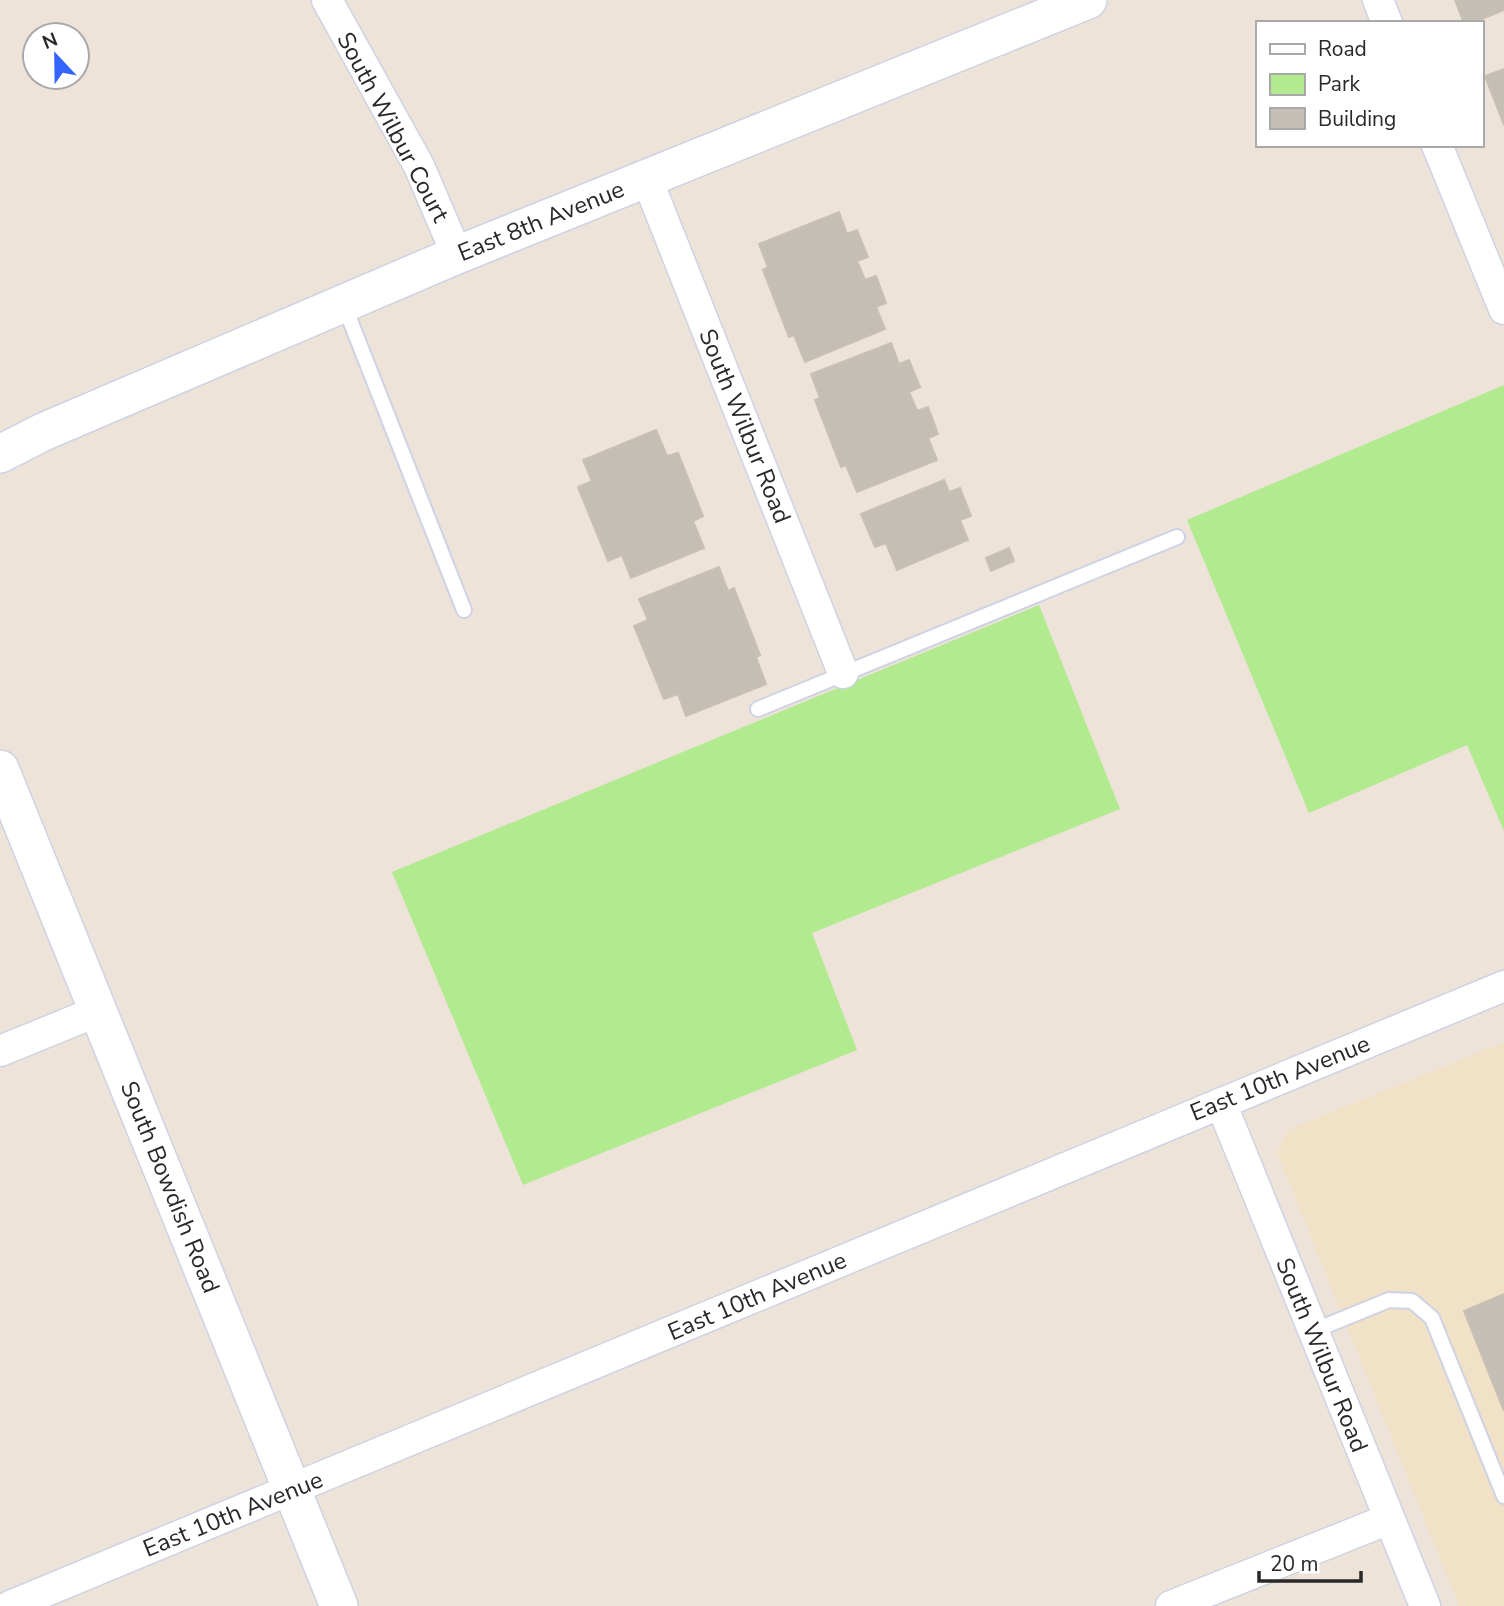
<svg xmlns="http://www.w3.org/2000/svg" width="1504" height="1606" font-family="'Nunito Sans',sans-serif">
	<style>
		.education { fill: #f1e1c6 }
		.green { fill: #b2ea8f }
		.building { fill: #c4beb5; stroke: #c8c0b2; stroke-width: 2 }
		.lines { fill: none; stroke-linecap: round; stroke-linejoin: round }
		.service-casing { stroke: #ced3e4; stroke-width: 18 }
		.minor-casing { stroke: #ced3e4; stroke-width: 33 }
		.tertiary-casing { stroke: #ced3e4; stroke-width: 40 }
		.service { stroke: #fff; stroke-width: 14 }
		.minor { stroke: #fff; stroke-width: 30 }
		.tertiary { stroke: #fff; stroke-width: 37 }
		.labels { text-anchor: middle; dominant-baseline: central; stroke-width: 5; stroke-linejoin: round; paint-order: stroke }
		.street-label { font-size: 24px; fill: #292929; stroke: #fff }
	</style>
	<rect width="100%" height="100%" fill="#ede3d9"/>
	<path class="education" d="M1504 1042V1606H1459L1277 1152 1288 1130Z"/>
	<g class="green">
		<path d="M1504 385V831L1467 745 1309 813 1187 520Z"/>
		<path d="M1039 605 1120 809 812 933 857 1050 523 1185 392 872Z"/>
	</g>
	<g class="building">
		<path d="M1455 0H1504V10L1472 23H1464Z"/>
		<path d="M1504 69V125L1485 76Z"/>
		<path d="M839 212 847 234 857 230 868 257 857 261 865 280 876 276 886 303 876 307 885 329 805 362 794 335 789 337 763 270 768 267 759 244Z"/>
		<path d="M891 343 899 364 909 360 920 387 909 392 917 411 928 407 938 434 928 438 937 460 857 492 846 465 841 467 815 400 820 398 811 374Z"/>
		<path d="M656 430 667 456 678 453 703 516 693 521 704 548 631 578 622 555 608 561 578 487 592 481 583 460Z"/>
		<path d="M944 480 949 492 960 488 971 516 960 520 968 540 897 570 886 543 875 547 861 514Z"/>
		<path d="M1009 548 1014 561 991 571 986 558Z"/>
		<path d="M719 567 728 591 734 588 760 655 756 657 766 684 686 716 678 694 664 699 634 626 648 620 639 599Z"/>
		<path d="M1504 1294V1411L1464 1311Z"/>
	</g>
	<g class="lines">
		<g class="service-casing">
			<g id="service">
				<path d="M344 305 464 610"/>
				<path d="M758 709 1177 537"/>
				<path d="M1313 1331 1389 1300 1412 1301 1432 1318 1504 1496"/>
			</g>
		</g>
		<g class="minor-casing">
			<g id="minor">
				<path d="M327 0 419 166 457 255"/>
				<path d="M1378 0 1387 23"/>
				<path d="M1437 145 1504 309"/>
				<path d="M647 179 843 673"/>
				<path d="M0 1051 98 1011"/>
				<path d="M1221 1103 1425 1606"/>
				<path d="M10 1606 1504 986"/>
				<path d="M1171 1606 1389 1519"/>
			</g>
		</g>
		<g class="tertiary-casing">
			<g id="tertiary">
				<path d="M0 454 43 432 457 255 1088 0"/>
				<path d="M0 769 339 1606"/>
			</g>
		</g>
		<use href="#service" class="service"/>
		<use href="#minor" class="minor"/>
		<use href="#tertiary" class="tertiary"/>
	</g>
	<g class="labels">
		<g class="street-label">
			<text transform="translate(393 127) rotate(62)">South Wilbur Court</text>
			<text transform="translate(541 221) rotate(-22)">East 8th Avenue</text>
			<text transform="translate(745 426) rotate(68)">South Wilbur Road</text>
			<text transform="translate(1280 1078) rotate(-22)">East 10th Avenue</text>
			<text transform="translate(170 1187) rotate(68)">South Bowdish Road</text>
			<text transform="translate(757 1296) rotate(-23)">East 10th Avenue</text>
			<text transform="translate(1322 1355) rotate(68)">South Wilbur Road</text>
			<text transform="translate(233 1514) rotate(-22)">East 10th Avenue</text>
		</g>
	</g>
	<rect x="1256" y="21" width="228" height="126" fill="#ffffff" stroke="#a9a9a9" stroke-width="2"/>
	<rect x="1270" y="44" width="35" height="10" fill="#ffffff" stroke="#a9a9a9" stroke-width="2"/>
	<text x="1318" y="56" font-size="21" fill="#292929">Road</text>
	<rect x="1270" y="74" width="35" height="21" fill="#b2ea8f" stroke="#a9a9a9" stroke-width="2"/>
	<text x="1318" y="91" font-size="21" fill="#292929">Park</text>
	<rect x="1270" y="108" width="35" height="21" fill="#c4beb5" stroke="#a9a9a9" stroke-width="2"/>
	<text x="1318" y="126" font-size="21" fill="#292929">Building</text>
	<g transform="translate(56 56) rotate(338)"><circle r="33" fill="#ffffff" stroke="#a9a9a9" stroke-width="2"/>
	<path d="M0-5L12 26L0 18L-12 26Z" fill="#3464ff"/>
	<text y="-10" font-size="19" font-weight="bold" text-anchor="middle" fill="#292929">N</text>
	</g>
	<path d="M1259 1571v10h102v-10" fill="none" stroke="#292929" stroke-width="3.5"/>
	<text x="1270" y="1571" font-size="21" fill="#292929" stroke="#ffffff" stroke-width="5" paint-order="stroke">20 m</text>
</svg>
